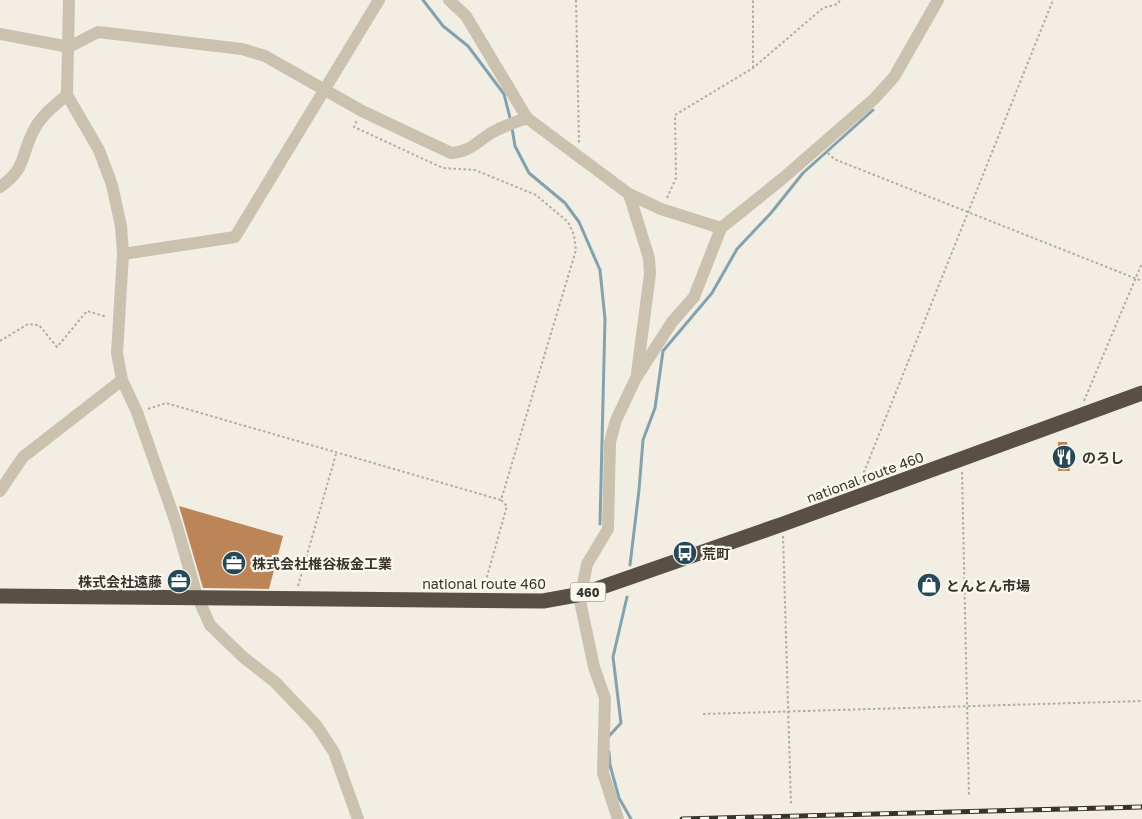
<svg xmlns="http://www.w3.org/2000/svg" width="1142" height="819" font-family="'Golos Text','Noto Sans JP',sans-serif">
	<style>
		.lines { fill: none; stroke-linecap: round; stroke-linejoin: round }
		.stream { stroke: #84a2ad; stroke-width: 3 }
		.building { fill: #bb8558 }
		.path { stroke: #b5ab9a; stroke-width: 2; stroke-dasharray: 2.5 2.5; stroke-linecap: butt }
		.minor { stroke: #cac1af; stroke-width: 12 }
		.highway { stroke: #594f45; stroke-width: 15 }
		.rail-casing { stroke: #39332d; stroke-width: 5 }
		.rail { stroke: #faf7ef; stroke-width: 3; stroke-dasharray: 9; stroke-linecap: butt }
		.labels { text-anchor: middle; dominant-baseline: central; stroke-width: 4.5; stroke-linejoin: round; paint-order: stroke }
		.shield { fill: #faf7ef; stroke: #736e67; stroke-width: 1 }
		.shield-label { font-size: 12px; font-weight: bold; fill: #39332d }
		.poi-label { font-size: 14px; font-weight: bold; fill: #39332d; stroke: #faf7ef; text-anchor: start }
		.street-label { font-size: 14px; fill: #39332d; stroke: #faf7ef }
	</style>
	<rect width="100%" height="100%" fill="#f2eee3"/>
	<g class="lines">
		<g class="stream">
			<path d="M423 0 443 26 468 46 504 94 511 122"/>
			<path d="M512 128 515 146 529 173 565 203 579 222 600 270 605 319 600 524"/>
			<path d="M630 565 639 490 643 440 655 408 663 351 712 293 737 249 771 213 803 173 873 110"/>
			<path d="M609 736 621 723 613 657 627 597"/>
			<path d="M609 752 610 765 619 798 631 819"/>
		</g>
	</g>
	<g class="building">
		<path d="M1058 442H1067L1070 471H1058Z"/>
		<path d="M179 506 283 536 269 589 203 588Z"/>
	</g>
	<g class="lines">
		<g class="path">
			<path d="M576 0 579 143"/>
			<path d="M753 68V0"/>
			<path d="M828 153 834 159 1142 281"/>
			<path d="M667 198 676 178 675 115 753 68 823 8 838 4 840 0"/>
			<path d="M0 341 28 324 39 325 57 347 87 311 107 317"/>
			<path d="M1084 401 1142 263"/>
			<path d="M148 409 166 403 501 500 576 250 574 235 568 222 536 195 475 170 443 168 354 127 357 120"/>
			<path d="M962 472 969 795"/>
			<path d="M860 482 1053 0"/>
			<path d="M783 536 791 805"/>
			<path d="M298 586 336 454"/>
			<path d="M484 587 507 506 501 500"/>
			<path d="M703 714 1142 701"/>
		</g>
		<g class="minor">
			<path d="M69 0 67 95 99 150 112 185 121 226 123 254 117 353 122 380 137 412 176 523 197 596 210 625 243 657 275 682 316 725 334 752 358 819"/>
			<path d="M449 0 466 16 527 118 629 194 661 209 721 228"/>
			<path d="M0 34 69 47 98 32 242 49 265 56 362 111 451 153C471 152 477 141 493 132 503 126 516 122 527 118"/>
			<path d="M0 187C27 168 20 157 33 132 40 116 54 106 67 95"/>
			<path d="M629 194 649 258 650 274 637 373"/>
			<path d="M123 254 235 237 379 0"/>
			<path d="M0 491 23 457 122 380"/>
			<path d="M618 819 603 773 605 698 594 667 580 601 587 564 608 529 610 442 616 420 636 378 672 322 694 297 721 228 782 179 874 99 894 77 938 0"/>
		</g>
		<path class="highway" d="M0 596 543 601 582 594 783 524 1142 393"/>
		<g class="rail-casing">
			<path id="rail" d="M682 819 1142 807"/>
		</g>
		<use href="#rail" class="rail"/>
	</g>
	<defs>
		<g id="restaurant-disc" transform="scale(1.25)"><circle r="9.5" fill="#264957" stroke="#faf7ef"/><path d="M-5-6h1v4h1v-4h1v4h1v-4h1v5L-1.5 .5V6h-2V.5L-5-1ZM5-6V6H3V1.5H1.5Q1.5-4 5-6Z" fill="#fff"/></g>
		<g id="bus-disc" transform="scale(1.25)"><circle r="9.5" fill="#264957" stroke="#faf7ef"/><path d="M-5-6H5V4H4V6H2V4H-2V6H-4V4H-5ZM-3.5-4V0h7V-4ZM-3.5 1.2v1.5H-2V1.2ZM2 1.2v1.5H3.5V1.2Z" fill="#fff"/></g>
		<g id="office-disc" transform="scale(1.25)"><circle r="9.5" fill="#264957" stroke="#faf7ef"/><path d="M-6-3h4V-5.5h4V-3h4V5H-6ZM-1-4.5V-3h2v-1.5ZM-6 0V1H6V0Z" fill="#fff"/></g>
		<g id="shop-disc" transform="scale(1.25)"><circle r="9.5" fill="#264957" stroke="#faf7ef"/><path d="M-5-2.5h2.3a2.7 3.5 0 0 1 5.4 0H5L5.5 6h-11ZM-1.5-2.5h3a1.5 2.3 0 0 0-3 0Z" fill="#fff"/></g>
	</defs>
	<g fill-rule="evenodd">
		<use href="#restaurant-disc" x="1064" y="457"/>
		<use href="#bus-disc" x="685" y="553"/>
		<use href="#office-disc" x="234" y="563"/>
		<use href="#office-disc" x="179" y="581"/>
		<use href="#shop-disc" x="929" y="585"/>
	</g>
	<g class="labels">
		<rect class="shield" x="570.5" y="582.5" width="35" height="19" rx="4"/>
		<g class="shield-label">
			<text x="588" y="592">460</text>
		</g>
		<g class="poi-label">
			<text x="1082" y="457">のろし</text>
			<text x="702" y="553">荒町</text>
			<text x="252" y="563">株式会社椎谷板金工業</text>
			<text x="162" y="581" text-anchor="end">株式会社遠藤</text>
			<text x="946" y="585">とんとん市場</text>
		</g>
		<g class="street-label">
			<text transform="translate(865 477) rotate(-20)">national route 460</text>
			<text x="484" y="583">national route 460</text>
		</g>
	</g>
</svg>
